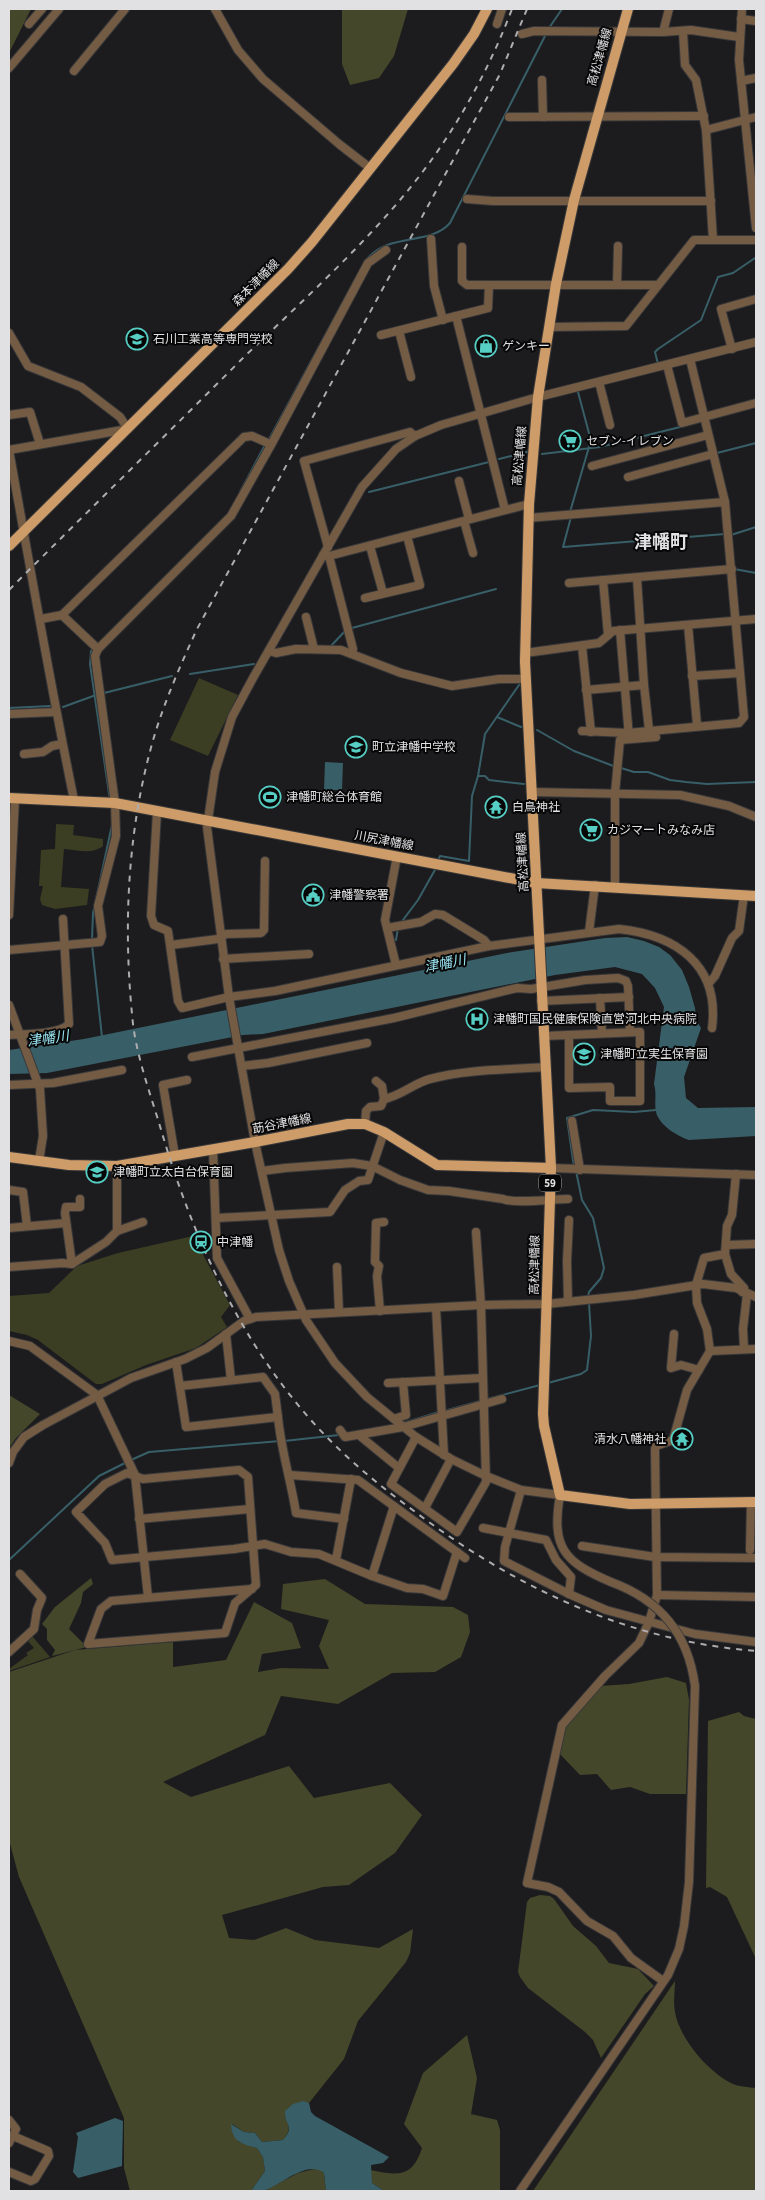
<svg xmlns="http://www.w3.org/2000/svg" width="765" height="2200" font-family="'Source Sans 3','Noto Sans JP',sans-serif">
	<style>
		.green { fill: #3b3e22 }
		.forest { fill: #444729 }
		.water { fill: #385f67 }
		.lines { fill: none; stroke-linecap: round; stroke-linejoin: round }
		.stream { stroke: #385f67; stroke-width: 2 }
		.minor-casing { stroke: #38383a; stroke-width: 10 }
		.major-casing { stroke: #38383a; stroke-width: 12 }
		.minor { stroke: #745c44; stroke-width: 8 }
		.major { stroke: #cd9c68; stroke-width: 10 }
		.rail { stroke: #adadaf; stroke-width: 2; stroke-dasharray: 6 6; stroke-linecap: butt }
		.minor-bridge-casing { stroke: #38383a; stroke-width: 10; stroke-linecap: butt }
		.minor-bridge { stroke: #745c44; stroke-width: 8 }
		.labels { text-anchor: middle; dominant-baseline: central; stroke-width: 4; stroke-linejoin: round; paint-order: stroke }
		.shield { fill: #070708; stroke: #a0a0a1; stroke-width: 1 }
		.shield-label { font-size: 11px; font-weight: bold; fill: #e1e1e3 }
		.street-label { font-size: 12px; fill: #e1e1e3; stroke: #070708 }
		.poi-label { font-size: 12px; fill: #e1e1e3; stroke: #070708; text-anchor: start }
		.water-label { font-size: 14px; font-style: italic; fill: #99e4f2; stroke: #070708 }
		.district-label { font-size: 18px; font-weight: bold; fill: #e1e1e3; stroke: #070708 }
	</style>
	<rect width="100%" height="100%" fill="#1c1c1f"/>
	<g class="green">
		<path d="M199 678 238 695 208 756 170 740Z"/>
		<path d="M56 824 74 825 73 835 103 839V846C91 855 78 850 64 849L61 887 89 889 87 905 55 909 42 905 40 899 43 886H39L41 850 55 849Z"/>
		<path d="M193 1236 230 1305 221 1317 227 1327 196 1348 146 1365 102 1384H96L38 1340 27 1335 9 1331V1296L49 1293 77 1266 118 1253Z"/>
		<path d="M32 1636 50 1657 9 1671V1669L28 1655 26 1653 34 1648 27 1640Z"/>
	</g>
	<g class="forest">
		<path d="M9 9H31L9 53Z"/>
		<path d="M342 9H408L394 56 379 78 350 85 342 64Z"/>
		<path d="M9 1395 40 1414 16 1438 9 1448Z"/>
		<path d="M91 1578 93 1584 83 1592 81 1603 69 1629 87 1647 52 1656 55 1650 47 1640V1629L42 1624 55 1607Z"/>
		<path d="M325 1579 365 1604 453 1607 468 1615 470 1632 461 1657 435 1672 392 1673 338 1704 281 1696 265 1735 163 1782 191 1797 289 1766 314 1798 390 1783 422 1815 395 1853 349 1885 323 1887 222 1915 229 1938 254 1940 286 1928 315 1940 379 1948 413 1929 410 1953 406 1962 358 2021 344 2059 309 2103C297 2099 291 2107 285 2116 290 2127 291 2130 283 2140L262 2142 255 2133 244 2132 232 2124 239 2142 257 2148 263 2157 265 2171 251 2191H130L124 2168V2118L19 1877 9 1840V1672L75 1650 173 1642V1667L226 1660 254 1602 292 1623 301 1648 262 1654 258 1672 281 1668 329 1669 319 1646 329 1620 281 1609 283 1584Z"/>
		<path d="M667 1677 686 1683 689 1700 686 1794H650L630 1787 611 1790 597 1774 580 1775 559 1753 565 1726 600 1686 629 1684Z"/>
		<path d="M739 1712 744 1716 756 1719V1959L727 1897 710 1887 706 1888 708 1721Z"/>
		<path d="M540 1895 550 1896 554 1899 573 1926 596 1946 609 1963 638 1969 654 1986 645 1994 601 2058 593 2040 585 2032 528 1988 520 1977 518 1972 527 1902 530 1898Z"/>
		<path d="M675 1981C675 1991 673 2002 675 2012 679 2038 709 2073 733 2084 740 2087 749 2087 756 2088V2191H533Z"/>
		<path d="M467 2035 477 2078 471 2114 497 2120 500 2130V2191H384L372 2183 370 2170C397 2175 412 2179 422 2148L404 2124 423 2073Z"/>
		<path d="M314 2169H320L324 2173 326 2191H264L298 2173Z"/>
	</g>
	<g class="water">
		<path d="M325 762 343 763 342 790H324Z"/>
		<path d="M627 937 644 941 659 947 670 955 682 970 689 987 695 1008 696 1020 701 1028 684 1077 686 1098 698 1108 756 1107V1136L689 1140C677 1136 659 1125 656 1112 654 1102 657 1094 654 1084L664 1007 655 988 642 974 615 967 555 975 263 1034 243 1035 47 1073 9 1074V1050L84 1039 507 953 605 938Z"/>
		<path d="M303 2101 309 2103 311 2112 315 2116 389 2157 383 2163 371 2165 372 2183 384 2191H326L324 2173C307 2159 279 2187 263 2191 260 2192 255 2191 251 2191L265 2171 263 2157 257 2148C242 2144 232 2142 231 2124L244 2132 255 2133 262 2142 283 2140C296 2125 284 2126 285 2111L293 2104Z"/>
		<path d="M115 2118 123 2121 122 2166 78 2178 73 2172 78 2137 76 2133Z"/>
	</g>
	<g class="lines">
		<g class="stream">
			<path d="M549 28 562 9"/>
			<path d="M367 259C389 232 430 246 450 223L546 34"/>
			<path d="M658 364 655 352 658 349 701 320 718 277 733 273 755 258"/>
			<path d="M268 441 363 265"/>
			<path d="M717 453 756 443"/>
			<path d="M542 454 600 447 684 426"/>
			<path d="M499 459 527 452"/>
			<path d="M240 492 265 445"/>
			<path d="M369 492 489 462"/>
			<path d="M570 512 589 447 590 437 578 392"/>
			<path d="M571 517 563 547 725 534"/>
			<path d="M731 535 756 527"/>
			<path d="M734 569 756 573"/>
			<path d="M352 628 496 589"/>
			<path d="M94 648 91 651 90 664 110 800"/>
			<path d="M329 648 346 630"/>
			<path d="M190 674 254 664"/>
			<path d="M104 693 172 676"/>
			<path d="M63 707 96 695"/>
			<path d="M9 708 50 706"/>
			<path d="M497 717 521 727"/>
			<path d="M537 730 574 751 616 767"/>
			<path d="M621 768 634 772H648L670 780 686 782 707 784 756 782"/>
			<path d="M478 776 485 734 519 685"/>
			<path d="M439 858 440 856 469 861 472 796 478 776H485L489 780 524 784"/>
			<path d="M400 924 418 900 436 868"/>
			<path d="M92 940 93 913 112 825"/>
			<path d="M396 940 398 928"/>
			<path d="M92 945 102 1037"/>
			<path d="M574 1167 567 1118 593 1110 634 1112 656 1110"/>
			<path d="M576 1171 582 1200 593 1218 604 1268 601 1278 589 1292 588 1296"/>
			<path d="M548 1383 581 1374 587 1370 591 1336 589 1303"/>
			<path d="M487 1399 540 1385"/>
			<path d="M444 1411 480 1401"/>
			<path d="M403 1423 439 1412"/>
			<path d="M284 1441 339 1435"/>
			<path d="M131 1460 149 1452 280 1441"/>
			<path d="M9 1560 99 1476 127 1462"/>
		</g>
		<g class="minor-casing">
			<g id="minor">
				<path d="M215 9 238 50 263 79 339 144 370 168"/>
				<path d="M742 9 739 60 756 228"/>
				<path d="M741 19 756 21"/>
				<path d="M29 24 42 9"/>
				<path d="M497 24 502 9"/>
				<path d="M663 32 669 9"/>
				<path d="M683 32 685 65 696 80 706 130 713 240"/>
				<path d="M522 34 534 31 663 32 691 30 739 37"/>
				<path d="M9 68 59 9"/>
				<path d="M74 71 125 9"/>
				<path d="M542 80 543 117"/>
				<path d="M741 81 756 78"/>
				<path d="M509 117 704 116"/>
				<path d="M706 130 756 117"/>
				<path d="M467 199 493 201H711"/>
				<path d="M431 239 434 286 443 320"/>
				<path d="M462 247V281L467 285H658"/>
				<path d="M617 285 618 246"/>
				<path d="M456 316 505 510"/>
				<path d="M549 327 626 326 694 240H756"/>
				<path d="M399 331 411 377"/>
				<path d="M9 333 28 366 81 387 120 417 128 429 9 450"/>
				<path d="M381 335 488 308 489 285"/>
				<path d="M732 349 721 309 756 299"/>
				<path d="M667 365 682 423 756 403"/>
				<path d="M599 382 610 425"/>
				<path d="M9 415 30 412 40 444"/>
				<path d="M9 450C30 566 50 683 74 800"/>
				<path d="M592 466 708 435"/>
				<path d="M628 477 713 454"/>
				<path d="M459 481 469 519"/>
				<path d="M528 518 725 502"/>
				<path d="M464 521 473 553"/>
				<path d="M370 546 383 593"/>
				<path d="M328 547 304 461 410 432 415 436"/>
				<path d="M323 555 329 556 529 504"/>
				<path d="M329 556 353 649 352 654"/>
				<path d="M637 578 644 685 649 730"/>
				<path d="M603 580 608 635"/>
				<path d="M569 583 732 569"/>
				<path d="M365 598 420 585 407 536"/>
				<path d="M62 615 98 649"/>
				<path d="M306 617 314 649"/>
				<path d="M41 619 62 615 244 437 252 436 270 444"/>
				<path d="M688 625 697 725"/>
				<path d="M620 630 629 737"/>
				<path d="M582 646 591 732"/>
				<path d="M269 651 276 653 296 649 341 650 401 673 452 686 499 679H526"/>
				<path d="M525 653 599 643 613 631 756 619"/>
				<path d="M692 676 740 673"/>
				<path d="M586 690 644 685"/>
				<path d="M9 714 56 712"/>
				<path d="M582 731 628 733 739 723 744 717 725 502 690 359"/>
				<path d="M24 754 43 752 52 746 62 744"/>
				<path d="M531 792 680 795 729 806 756 817"/>
				<path d="M157 812 151 916 154 925 168 931 178 1001 182 1008 229 997 275 991 489 946 619 929C676 935 720 965 712 1028"/>
				<path d="M615 887V793L620 740 656 737"/>
				<path d="M9 915 15 799"/>
				<path d="M387 928 421 922 435 914 443 915 484 940 489 946"/>
				<path d="M589 932 595 885"/>
				<path d="M171 945 218 939 226 934 261 933 264 930 265 861"/>
				<path d="M9 950 100 942 102 936 98 906 116 836 115 803 95 656 98 649 231 516 271 445 368 263 386 250"/>
				<path d="M223 959 309 954"/>
				<path d="M396 965 385 920 397 856"/>
				<path d="M709 983 715 976 732 938 739 931 744 895"/>
				<path d="M600 998 602 1033"/>
				<path d="M541 1001 629 997"/>
				<path d="M9 1005 40 1089 43 1136 39 1161"/>
				<path d="M9 1035C24 1034 58 1035 69 1024L63 919"/>
				<path d="M544 1036 640 1032V1101H610V1087L569 1088V1035"/>
				<path d="M192 1057 394 1018 517 988 531 989 585 980 618 978 626 981 628 986 630 1032"/>
				<path d="M242 1066 268 1063 367 1043"/>
				<path d="M9 1085 53 1083 122 1070"/>
				<path d="M384 1099C401 1096 414 1083 430 1079 467 1069 508 1070 546 1067"/>
				<path d="M572 1121 580 1170"/>
				<path d="M365 1124 366 1111 370 1107 381 1106 384 1099 382 1086 376 1081"/>
				<path d="M213 1149 217 1258 250 1319"/>
				<path d="M175 1156 163 1085 187 1080"/>
				<path d="M551 1168 756 1175"/>
				<path d="M262 1171 285 1168 353 1163 372 1166 400 1180 428 1190 449 1191 503 1199C515 1204 553 1199 568 1199"/>
				<path d="M736 1174 732 1215 727 1226 725 1254 731 1274 744 1288 742 1292"/>
				<path d="M9 1190 23 1192 27 1226"/>
				<path d="M216 1218 330 1212 345 1190 359 1181 368 1180 384 1132"/>
				<path d="M9 1228 66 1223"/>
				<path d="M117 1231 143 1222"/>
				<path d="M726 1245 756 1244"/>
				<path d="M72 1264 65 1213 66 1207H80V1199"/>
				<path d="M9 1267 62 1263 72 1264 106 1242 117 1231V1166"/>
				<path d="M337 1267 339 1312"/>
				<path d="M568 1301 567 1261 569 1220"/>
				<path d="M436 1308 444 1455"/>
				<path d="M380 1311 377 1276 379 1266 375 1262 376 1223 384 1222"/>
				<path d="M226 1334 231 1380"/>
				<path d="M674 1334 671 1368 681 1365 699 1370"/>
				<path d="M9 1341 30 1346 97 1395 135 1475 148 1597"/>
				<path d="M744 1348 743 1329 747 1294"/>
				<path d="M710 1351 756 1349"/>
				<path d="M176 1362 186 1427 278 1417 275 1394 263 1377 180 1386"/>
				<path d="M388 1383 482 1378"/>
				<path d="M278 1417C281 1450 291 1481 296 1513L344 1519"/>
				<path d="M394 1419 406 1415 403 1382"/>
				<path d="M340 1430 345 1437 403 1427 502 1399"/>
				<path d="M360 1436 399 1468"/>
				<path d="M416 1437 391 1484 457 1532 486 1482 481 1305 476 1232"/>
				<path d="M9 1463 13 1452 24 1437 43 1425 131 1378 185 1359 207 1348 244 1321 256 1317 481 1305 547 1304 634 1295 703 1284 736 1288 756 1297"/>
				<path d="M290 1475 358 1480 465 1558"/>
				<path d="M521 1490 505 1547 504 1561 569 1594 606 1610 695 1634 756 1642"/>
				<path d="M425 1508 451 1459"/>
				<path d="M139 1519 250 1509"/>
				<path d="M483 1528 546 1540 556 1560 571 1577 569 1594"/>
				<path d="M582 1546 655 1557 756 1558"/>
				<path d="M750 1550 751 1502"/>
				<path d="M336 1560 351 1479"/>
				<path d="M372 1576 394 1506"/>
				<path d="M611 1582C564 1562 551 1548 560 1495L521 1490 486 1476 451 1459 416 1437 367 1397 335 1363 306 1320 289 1281 279 1250 255 1142 229 997 207 827 215 772 232 717 253 678 362 487 396 449 415 436 441 425 538 397 756 342"/>
				<path d="M252 1589 111 1601 101 1609 88 1644 225 1633 235 1603 256 1585 248 1477 239 1470 143 1479 127 1473 105 1484 76 1512 105 1543 112 1560 234 1549 265 1544 291 1552 319 1554 372 1576 407 1588 423 1589 443 1596 457 1552"/>
				<path d="M657 1595 756 1597"/>
				<path d="M9 1652 34 1629 37 1610 42 1598 20 1574"/>
				<path d="M663 1981 631 1958 613 1936 587 1921 559 1892 548 1887 527 1883 562 1725 605 1676 639 1643 649 1622 657 1595 655 1449 656 1446 673 1440 687 1390 710 1351 707 1329 697 1303 696 1285 704 1258 725 1254"/>
				<path d="M9 2120 16 2129 9 2143"/>
				<path d="M9 2172 31 2181 35 2179 49 2156 48 2151 13 2136"/>
				<path d="M520 2191 668 1975 679 1949 684 1926 689 1882 695 1686"/>
			</g>
		</g>
		<g class="major-casing">
			<g id="major">
				<path d="M628 9 574 200 556 284 538 397 529 504 525 662 551 1168 543 1414 544 1426 560 1495 630 1504 756 1502"/>
				<path d="M9 546 288 269 312 242 453 64 474 34 487 9"/>
				<path d="M9 798 115 803 536 883 756 896"/>
				<path d="M9 1157 69 1165 117 1166 255 1142 348 1124H365L384 1132 437 1165 551 1168"/>
			</g>
		</g>
		<use href="#minor" class="minor"/>
		<use href="#major" class="major"/>
		<g class="rail">
			<path d="M527 9 500 74 197 629C181 664 165 700 154 737 128 826 123 922 132 1014 135 1054 151 1095 162 1133 190 1228 232 1323 294 1400 329 1444 369 1478 414 1511 516 1588 628 1641 756 1651"/>
			<path d="M9 590C87 512 166 435 244 357 299 304 357 252 405 194 451 139 487 75 512 9"/>
		</g>
		<g class="minor-bridge-casing">
			<path id="minor-bridge" d="M611 1582C660 1600 688 1633 695 1686"/>
		</g>
		<use href="#minor-bridge" class="minor-bridge"/>
	</g>
	<defs>
		<g id="school-ring" transform="scale(1.125)"><circle r="9.5" fill="#070708" stroke="#56cec3" stroke-width="1.5"/><path d="M0-5L7-2L0 1L-7-2ZM-4 1L0 2.5L4 1V4Q0 6-4 4Z" fill="#56cec3"/></g>
		<g id="shop-ring" transform="scale(1.125)"><circle r="9.5" fill="#070708" stroke="#56cec3" stroke-width="1.5"/><path d="M-5-2.5h2.3a2.7 3.5 0 0 1 5.4 0H5L5.5 6h-11ZM-1.5-2.5h3a1.5 2.3 0 0 0-3 0Z" fill="#56cec3"/></g>
		<g id="supermarket-ring" transform="scale(1.125)"><circle r="9.5" fill="#070708" stroke="#56cec3" stroke-width="1.5"/><path d="M-6-5.5h2.5l.6 2H6L4.5 2H-2.5L-4.4-4H-6ZM-1.5 3.2a1.3 1.3 0 1 0 .1 0ZM3 3.2a1.3 1.3 0 1 0 .1 0Z" fill="#56cec3"/></g>
		<g id="stadium-ring" transform="scale(1.125)"><circle r="9.5" fill="#070708" stroke="#56cec3" stroke-width="1.5"/><path d="M0-5a6.5 5 0 1 0 0 10a6.5 5 0 1 0 0-10ZM-3.5-1.8h7v3.6h-7Z" fill="#56cec3"/></g>
		<g id="temple-ring" transform="scale(1.125)"><circle r="9.5" fill="#070708" stroke="#56cec3" stroke-width="1.5"/><path d="M0-6L5-2H3V0L6.5 2.5H4V6H1.5V3h-3V6H-4V2.5H-6.5L-3 0V-2H-5Z" fill="#56cec3"/></g>
		<g id="civic-ring" transform="scale(1.125)"><circle r="9.5" fill="#070708" stroke="#56cec3" stroke-width="1.5"/><path d="M-.6-6.5H3V-4.5H.6V-3L4-1V1h2V6H-6V1h2V-1L-.6-3ZM-1.2 2.5V6h2.4V2.5Z" fill="#56cec3"/></g>
		<g id="hospital-ring" transform="scale(1.125)"><circle r="9.5" fill="#070708" stroke="#56cec3" stroke-width="1.5"/><path d="M-5-5h3v3.5h4V-5h3V5h-3V1.5h-4V5h-3Z" fill="#56cec3"/></g>
		<g id="station-ring" transform="scale(1.125)"><circle r="9.5" fill="#070708" stroke="#56cec3" stroke-width="1.5"/><path d="M-3-6H3Q5-6 5-4V2Q5 4 3 4L4.5 6H3L1.5 4h-3L-3 6H-4.5L-3 4Q-5 4-5 2V-4Q-5-6-3-6ZM-3.5-4v3h7v-3ZM-3.5 1v1.5H-2V1ZM2 1v1.5H3.5V1Z" fill="#56cec3"/></g>
	</defs>
	<g fill-rule="evenodd">
		<use href="#school-ring" x="137" y="339"/>
		<use href="#shop-ring" x="486" y="346"/>
		<use href="#supermarket-ring" x="570" y="441"/>
		<use href="#school-ring" x="356" y="747"/>
		<use href="#stadium-ring" x="270" y="797"/>
		<use href="#temple-ring" x="496" y="807"/>
		<use href="#supermarket-ring" x="591" y="830"/>
		<use href="#civic-ring" x="313" y="895"/>
		<use href="#hospital-ring" x="477" y="1019"/>
		<use href="#school-ring" x="584" y="1054"/>
		<use href="#school-ring" x="97" y="1172"/>
		<use href="#station-ring" x="201" y="1242"/>
		<use href="#temple-ring" x="682" y="1439"/>
	</g>
	<g class="labels">
		<rect class="shield" x="539" y="1174.5" width="22" height="17" rx="4"/>
		<g class="shield-label">
			<text x="550" y="1183">59</text>
		</g>
		<g class="street-label">
			<text transform="translate(600 57) rotate(-74)">高松津幡線</text>
			<text transform="translate(256 283) rotate(-45)">森本津幡線</text>
			<text transform="translate(520 456) rotate(-85)">高松津幡線</text>
			<text transform="translate(384 841) rotate(11)">川尻津幡線</text>
			<text transform="translate(523 862) rotate(-93)">高松津幡線</text>
			<text transform="translate(282 1124) rotate(-11)">莇谷津幡線</text>
			<text transform="translate(535 1265) rotate(-89)">高松津幡線</text>
		</g>
		<g class="poi-label">
			<text x="153" y="339">石川工業高等専門学校</text>
			<text x="502" y="346">ゲンキー</text>
			<text x="586" y="441">セブン-イレブン</text>
			<text x="372" y="747">町立津幡中学校</text>
			<text x="286" y="797">津幡町総合体育館</text>
			<text x="512" y="807">白鳥神社</text>
			<text x="607" y="830">カジマートみなみ店</text>
			<text x="329" y="895">津幡警察署</text>
			<text x="493" y="1019">津幡町国民健康保険直営河北中央病院</text>
			<text x="600" y="1054">津幡町立実生保育園</text>
			<text x="113" y="1172">津幡町立太白台保育園</text>
			<text x="217" y="1242">中津幡</text>
			<text x="666" y="1439" text-anchor="end">清水八幡神社</text>
		</g>
		<g class="water-label">
			<text transform="translate(445 964) rotate(-11)">津幡川</text>
			<text transform="translate(48 1039) rotate(-8)">津幡川</text>
		</g>
		<g class="district-label">
			<text x="661" y="542">津幡町</text>
		</g>
	</g>
	<rect width="765" height="2200" fill="none" stroke="#e1e1e3" stroke-width="20"/>
</svg>
